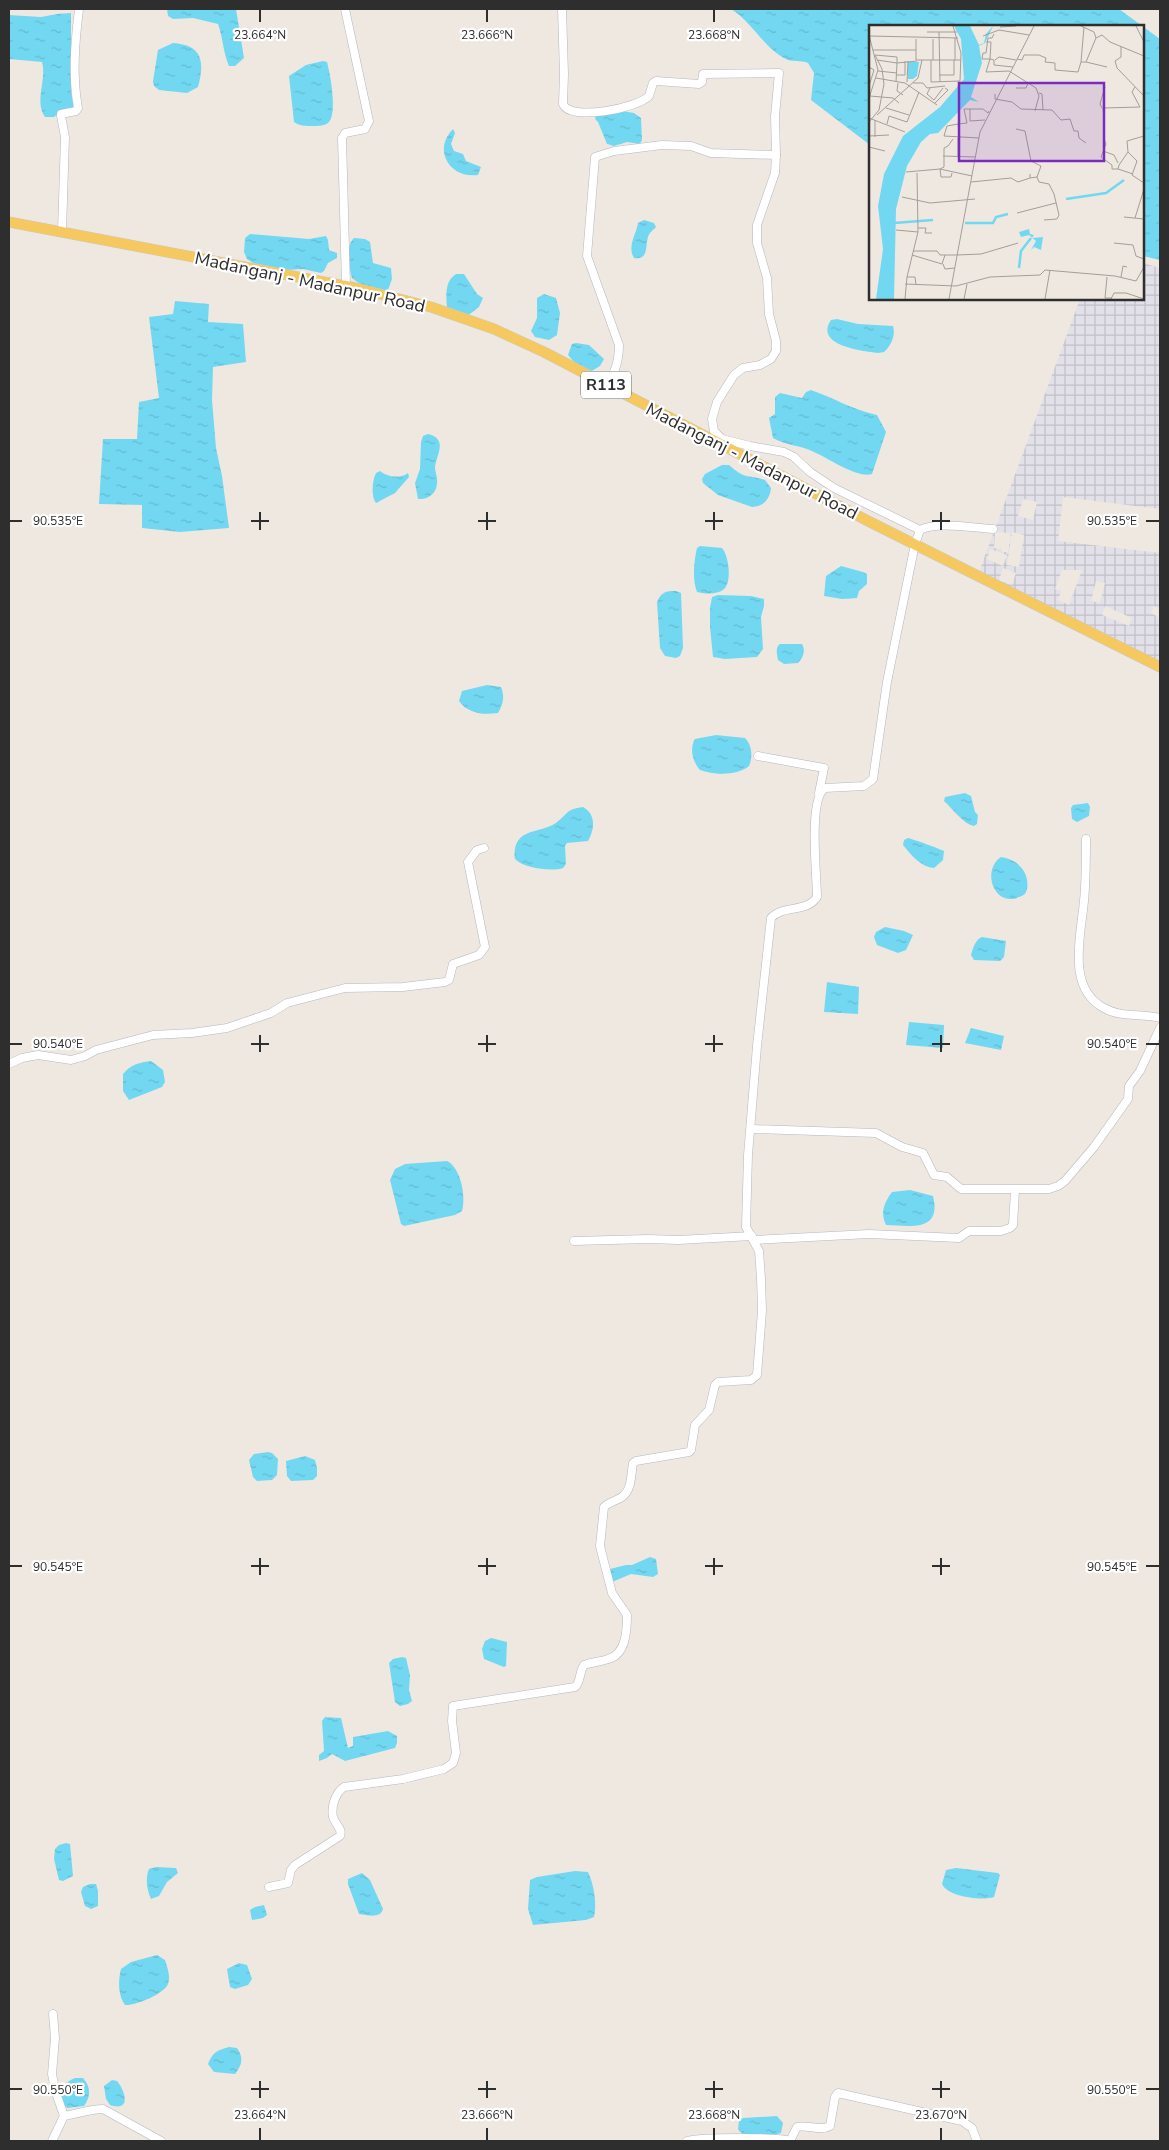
<svg xmlns="http://www.w3.org/2000/svg" width="1169" height="2150" font-family="'Nunito Sans',sans-serif">
	<style>
		.industrial { fill: url(#industrial-grid); fill-rule: evenodd }
		.water { fill: url(#water-ripples) }
		.lines { fill: none; stroke-linecap: round; stroke-linejoin: round }
		.minor-casing { stroke: #b4b7c1; stroke-width: 9 }
		.major-casing { stroke: #c9c9c9; stroke-width: 11 }
		.minor { stroke: #fff; stroke-width: 8 }
		.major { stroke: #f5c960; stroke-width: 10 }
		.ticks { fill: none; stroke: #2e2e2e; stroke-width: 2 }
		.labels { text-anchor: middle; dominant-baseline: central; stroke-width: 4.5; stroke-linejoin: round; paint-order: stroke }
		.shield { fill: #fff; stroke: #6d6d6d; stroke-width: 1 }
		.shield-label { font-size: 16px; font-weight: bold; fill: #2e2e2e }
		.street-label { font-size: 18px; fill: #2e2e2e; stroke: #fff }
		.inset-river { fill: none; stroke: #72d8f2; stroke-width: 2.5 }
		.inset-road { fill: none; stroke: #a29e99; stroke-width: 1 }
		.view { fill: #7b2cbf; fill-opacity: 0.15; stroke: #7b2cbf; stroke-width: 2.5 }
		.inset-edge { fill: none; stroke: #2e2e2e; stroke-width: 2.5 }
		.ticks-label { font-size: 12px; text-anchor: middle; fill: #2e2e2e; stroke: #fff; stroke-width: 4.5; stroke-linejoin: round; paint-order: stroke }
	</style>
	<defs>
		<pattern id="industrial-grid" width="8" height="8" patternUnits="userSpaceOnUse" patternTransform="scale(1.25)"><rect width="8" height="8" fill="#e2e0e8"/><path d="M0 4h8M4 0v8" fill="none" stroke="#c2c0c7"/></pattern>
		<pattern id="water-ripples" width="26" height="14" patternUnits="userSpaceOnUse" patternTransform="scale(1.25)"><rect width="26" height="14" fill="#72d8f2"/><path d="M2 4q2-2 4 0t4 0M15 11q2-2 4 0t4 0" fill="none" stroke="#63bad0"/></pattern>
	</defs>
	<rect width="100%" height="100%" fill="#efe8e0"/>
	<path class="industrial" d="M1143 263 1160 268V509L1063 497 1058 541 1160 553V609L1154 606 1151 613 1160 618V668L979 572 1080 299H1143ZM1023 499 1037 502 1033 520 1018 516ZM995 532 1011 533 1008 552H1002V549L994 548ZM1012 532 1024 535 1019 567 1007 565ZM990 549 1007 555 1003 566 987 559ZM1003 568 1016 573 1012 585 999 580ZM1062 570H1082L1069 605 1058 600 1061 591 1055 589ZM1096 581 1105 583 1100 603 1091 601ZM1105 606 1132 618 1129 626 1102 615Z"/>
	<g class="water">
		<path d="M167 9H236L244 58 235 66H229C223 52 223 38 218 24L193 18 173 19 168 16Z"/>
		<path d="M731 9H1119L1160 39V260L1143 256V26H870V145L811 100 814 73 808 63C801 60 791 62 786 59 763 47 752 22 731 9Z"/>
		<path d="M71 13V91L74 108 64 109 54 117H45C34 101 47 80 42 62L9 59V15L41 17 57 14Z"/>
		<path d="M173 43C202 45 205 61 198 87L187 93 159 90 154 86 153 81 158 50Z"/>
		<path d="M323 61 327 62C330 73 338 115 328 123 324 126 317 126 312 126 306 126 299 126 294 122L289 76 306 65Z"/>
		<path d="M622 111 634 113 641 118 642 140 640 144 627 142 614 146 607 144 598 122 595 119 596 115Z"/>
		<path d="M453 129 455 133 451 144 454 151 463 154 466 161 481 167 478 175C450 179 432 150 453 129Z"/>
		<path d="M644 220 654 223 656 227C653 230 649 233 648 237 645 247 649 260 634 258 627 246 636 235 638 223Z"/>
		<path d="M250 234 309 239 326 236 328 240 329 250 337 253V258L328 263 324 271 321 273 303 269 286 270 253 263 247 259 244 252 245 238Z"/>
		<path d="M354 238 365 239 370 242 373 263 391 268 392 279 388 290C377 293 360 285 352 278 349 268 345 246 354 238Z"/>
		<path d="M456 274H464L477 294 483 298 479 307 466 317 453 313 447 307C446 294 445 281 456 274Z"/>
		<path d="M544 294 556 298 560 313 557 335 549 340 535 337 531 331 537 318V298Z"/>
		<path d="M175 301 209 304 208 322 243 324 246 362 213 367 212 400 216 448 222 476 229 528 180 532 142 528V505L99 504 103 439H137L139 402 159 398 149 317 173 314Z"/>
		<path d="M837 319 858 324 893 326C896 335 891 346 884 352L878 353C861 351 814 345 831 320Z"/>
		<path d="M576 343 589 345 604 359 600 366 590 372 579 368 568 355 572 344Z"/>
		<path d="M811 390C834 398 853 410 877 415L886 432 872 474C858 479 828 458 814 452 801 445 786 446 773 438L769 418 775 414V397L780 393 802 398 806 392Z"/>
		<path d="M428 434C448 439 437 454 435 467 435 472 438 478 437 483 437 493 428 500 418 499L415 483 420 469 421 442 423 436Z"/>
		<path d="M722 465H729C746 480 746 474 765 480L771 488C770 498 764 507 752 507L718 495 703 483 702 479 705 474Z"/>
		<path d="M380 471C387 477 400 479 408 473L409 477 395 493 376 503C371 497 372 481 376 473Z"/>
		<path d="M700 546 722 548C729 556 732 582 724 589 717 595 704 594 697 592 692 579 694 561 697 548Z"/>
		<path d="M841 566 863 572 867 574V584L859 591 857 598 842 599 824 596 826 576Z"/>
		<path d="M676 591 681 593 683 648 680 656 676 658 665 656 660 648 657 602C661 592 666 591 676 591Z"/>
		<path d="M718 595 751 596 764 599V606L761 617 763 649 757 657 725 659 713 657 710 627V608L712 597Z"/>
		<path d="M780 644H802C806 651 803 658 798 663L784 664 778 660C777 655 775 647 780 644Z"/>
		<path d="M487 685 501 687C505 697 503 704 498 713 484 715 468 714 459 701L462 691Z"/>
		<path d="M716 735 745 738C752 745 753 757 749 766 737 776 714 775 700 770 693 762 689 749 695 739Z"/>
		<path d="M965 793 971 796 975 812 978 815 977 824 974 826C963 824 953 809 944 801L945 797Z"/>
		<path d="M1088 803 1090 807 1089 816 1077 822 1072 819 1071 808 1073 805Z"/>
		<path d="M583 807C596 814 595 829 588 841L567 843 565 846 566 864 563 868C552 872 523 868 515 859 512 826 540 835 557 822 568 814 566 809 583 807Z"/>
		<path d="M908 838C913 839 940 849 944 851L943 860 934 868C921 867 911 855 903 845L904 840Z"/>
		<path d="M1001 857C1017 859 1030 872 1027 889 1026 894 1023 896 1019 897 994 908 981 870 1001 857Z"/>
		<path d="M885 927 904 931 913 935 906 950 898 953 877 945 874 937 876 932Z"/>
		<path d="M982 937 1006 941 1004 957 1000 961 974 960 971 955C973 948 975 940 982 937Z"/>
		<path d="M827 982 859 987 858 1014 824 1012Z"/>
		<path d="M909 1022 944 1025 943 1048 906 1045Z"/>
		<path d="M971 1028 1004 1036 1001 1050 965 1043Z"/>
		<path d="M151 1061 163 1070 165 1082 162 1087 129 1100 123 1091V1074C130 1065 140 1062 151 1061Z"/>
		<path d="M447 1161C461 1168 466 1196 462 1211L455 1215 404 1226 401 1224 390 1180 395 1169 405 1164Z"/>
		<path d="M910 1190 933 1196C942 1232 911 1226 886 1225 880 1212 884 1203 892 1192Z"/>
		<path d="M268 1452 272 1453 278 1459 277 1475 272 1480 257 1481 253 1477 249 1460 254 1454Z"/>
		<path d="M305 1456 315 1460 317 1468V1476L313 1480 291 1481 287 1476 286 1461Z"/>
		<path d="M650 1557 656 1559 658 1574 653 1577 631 1574 612 1582 609 1575 610 1569 626 1565H632Z"/>
		<path d="M491 1638 507 1642 506 1666 504 1667 484 1659 482 1649 485 1641Z"/>
		<path d="M402 1657 406 1658 410 1675 409 1690 412 1701 408 1704 400 1706 395 1702 389 1663 393 1659Z"/>
		<path d="M325 1717 341 1718 348 1748 353 1746V1737L388 1731 397 1736V1743L395 1748 345 1761 332 1754 327 1758 319 1761V1755L324 1751 322 1721Z"/>
		<path d="M66 1843 70 1844 73 1876 63 1881 59 1880 54 1859 55 1849 59 1845Z"/>
		<path d="M156 1867 176 1868 178 1873 167 1882 159 1896 151 1899C147 1890 145 1878 149 1869Z"/>
		<path d="M956 1868 998 1873 1000 1875 994 1897C982 1901 948 1897 942 1884L946 1870Z"/>
		<path d="M575 1871 588 1872C594 1884 597 1905 594 1917L586 1920 533 1925 528 1909 530 1880 537 1877Z"/>
		<path d="M362 1873 370 1880 383 1909C380 1919 368 1915 359 1914L348 1884V1879Z"/>
		<path d="M90 1884H96L98 1891V1906L91 1909 85 1906 81 1892 83 1887Z"/>
		<path d="M264 1905 267 1915 263 1918 252 1920 250 1910 255 1907Z"/>
		<path d="M157 1955 165 1960C167 1967 171 1976 168 1984 164 1994 135 2006 125 2005 118 1996 118 1980 121 1969L131 1962Z"/>
		<path d="M239 1963 247 1965 252 1979 248 1985 235 1989 230 1987 227 1969Z"/>
		<path d="M229 2047 237 2048C244 2058 242 2065 235 2074L214 2072 208 2064C212 2053 217 2050 229 2047Z"/>
		<path d="M75 2078H83C91 2087 91 2096 84 2106L67 2108C54 2095 60 2084 75 2078Z"/>
		<path d="M112 2080 117 2081C126 2092 131 2112 110 2105L106 2099 104 2086Z"/>
		<path d="M777 2116 783 2123 781 2133C771 2136 744 2140 738 2129L739 2120 743 2118Z"/>
	</g>
	<g class="lines">
		<g class="minor-casing">
			<g id="minor">
				<path d="M345 9 369 121 365 129 345 133 342 138 346 285"/>
				<path d="M562 9 564 74 563 104C570 122 638 108 649 96L653 83 656 81 699 84 702 82 703 74 779 73 775 116 776 155"/>
				<path d="M62 231 65 137 61 116V114L76 111 78 108C72 75 75 42 79 9"/>
				<path d="M606 385C616 373 619 360 619 345L587 256 595 157 614 151 662 145 691 146 711 153 776 155 775 173 757 225V243L767 278 769 314 776 341V351L771 359 760 365 743 368 734 375 717 402 712 419 714 431 722 439 750 446 784 452 794 457 810 472 834 488 920 530"/>
				<path d="M758 756 824 768 819 793"/>
				<path d="M1086 839C1086 860 1086 881 1084 901 1081 935 1066 988 1104 1008 1121 1018 1142 1013 1160 1018"/>
				<path d="M9 1064 22 1058 38 1055 71 1060 85 1056 96 1050 153 1035 192 1033 227 1028 271 1013 287 1003 345 988 403 987 445 982 449 980 453 964 479 955 485 947 468 862 477 850 484 848"/>
				<path d="M752 1129 876 1133 902 1147 923 1153 934 1175 947 1177 961 1189H1049L1058 1186 1065 1181 1094 1147 1128 1099 1129 1086 1140 1071 1160 1028"/>
				<path d="M754 1240 869 1234 959 1238 969 1231H1001L1010 1228 1013 1225 1015 1190"/>
				<path d="M574 1241 648 1239 678 1240 752 1236"/>
				<path d="M269 1887 288 1883 291 1870 295 1865 340 1836C343 1828 335 1825 333 1817 331 1807 335 1793 344 1787L403 1779 444 1769 453 1763 456 1753 452 1721 453 1706 575 1687C581 1682 579 1672 584 1665 592 1662 600 1662 608 1659 626 1655 627 1630 627 1615L612 1593 603 1558 600 1546 604 1507C609 1502 616 1501 622 1497 632 1490 631 1474 633 1463L636 1461 689 1452 691 1450 695 1425 709 1410 715 1385 718 1382 751 1380 757 1375 762 1311 761 1278 759 1251 746 1227 748 1155 757 1046 771 918C782 905 807 913 817 897 817 876 808 799 825 788L864 786 873 779 887 682 915 544 920 530C937 521 974 528 993 529"/>
				<path d="M53 2014 55 2038 52 2074 55 2090 64 2116"/>
				<path d="M52 2141 64 2116C77 2114 90 2109 103 2109L161 2141"/>
				<path d="M687 2141C701 2137 778 2137 791 2141"/>
				<path d="M790 2141 797 2127C808 2124 819 2132 830 2126L835 2097 838 2093 962 2121 972 2128 977 2141"/>
			</g>
		</g>
		<g class="major-casing">
			<path id="major" d="M9 222 356 288 431 307 494 329 544 352 870 522 1160 667"/>
		</g>
		<use href="#minor" class="minor"/>
		<use href="#major" class="major"/>
	</g>
	<path class="ticks" d="M260 10V22M487 10V22M714 10V22M260 512V530M487 512V530M714 512V530M941 512V530M10 521H22M251 521H269M478 521H496M705 521H723M932 521H950M1146 521H1159M260 1035V1052M487 1035V1052M714 1035V1052M941 1035V1052M10 1044H22M251 1044H269M478 1044H496M705 1044H723M932 1044H950M1146 1044H1159M260 1558V1575M487 1558V1575M714 1558V1575M941 1558V1575M10 1566H22M251 1566H269M478 1566H496M705 1566H723M932 1566H950M1146 1566H1159M260 2081V2098M487 2081V2098M714 2081V2098M941 2081V2098M10 2089H22M251 2089H269M478 2089H496M705 2089H723M932 2089H950M1146 2089H1159M260 2128V2140M487 2128V2140M714 2128V2140M941 2128V2140"/>
	<g class="labels">
		<rect class="shield" x="581" y="371.5" width="50" height="27" rx="4"/>
		<g class="shield-label">
			<text x="606" y="385">R113</text>
		</g>
		<g class="street-label">
			<text transform="translate(310 282) rotate(12)">Madanganj - Madanpur Road</text>
			<text transform="translate(752 461) rotate(27)">Madanganj - Madanpur Road</text>
		</g>
	</g>
	<g transform="translate(869 25)">
		<rect width="275" height="275" fill="#efe8e0"/>
		<path d="M85 1H101L110 20 115 18 117 9 124 1 116 18 110 21 113 38 102 72 110 77 101 75 69 108 61 109 52 117 38 141 27 184 25 274H7L14 224 9 181 15 149 34 111 71 82 95 54 92 14ZM39 37H50L48 51 44 54H39ZM160 204 161 209 165 210 163 213 174 212 172 225 165 222 162 225 167 216 160 210 152 212 150 207Z" fill="#72d8f2"/>
		<path class="inset-river" d="M197 174 237 168 255 155M25 198 64 195M96 198H124L127 192 139 189M150 243 152 226 162 213"/>
		<path class="inset-road" d="M212 1 225 7 227 13M267 1 275 17M131 2 147 1M58 7H88M70 7 71 57M0 10 9 45 0 73M0 11 89 13M114 11 130 5 160 10M47 14V35H92M64 14V35M117 17H122L121 34M252 21V32L246 36 248 43 275 71M4 25H47M6 30 28 32V38L48 36M121 34 125 35V40L144 42M148 34 153 35 155 30H170L177 33 176 37 186 38V45L209 47 212 37H217L227 13 233 10 241 17 275 31M8 35 28 38M62 35V57L91 56 92 28 84 1M86 35V13M126 35 130 32 147 35M212 37 215 2M217 37 238 42M0 42 5 45 0 61M9 46 28 48M117 47 140 46 167 63 170 71 166 86M117 47 121 34H113L114 28H117L119 13H123L125 9M28 50H36V36M70 50H85V35M7 53 36 58 68 80M27 57 28 38M38 57 39 36M29 58 28 66 34 70M44 58H54L58 63 76 61M61 63 58 69 65 75 74 63M147 63H157L159 58M170 68 173 69 174 85M126 69V74L143 77 152 84 183 85 192 95 201 94 205 106H209L210 113 217 118M1 71 24 73 30 78M66 78 79 65 76 63M17 83 40 90M233 83 231 79 236 62M8 90 49 53 53 35M0 93 36 107M116 95 101 96V84H114L119 88 120 86M235 95 234 83 271 82 263 67 266 62M0 97 10 85 15 59 13 44 6 30M18 99 20 91 38 97 50 67M89 99 78 101 75 111 110 113M147 104 156 106 162 136 172 141 168 152M0 111 20 110M6 112V95M89 113V131M91 113 89 99 98 98 95 84H101M84 114 79 121 75 123V142L71 144 103 151M235 114 237 119 232 132 243 140V144H249M0 122 16 126M234 126 245 130 249 138M259 127 268 136 263 150 275 158M74 131 106 132M37 147 71 144 72 152H82L83 148M264 149 249 144 250 140 259 127 258 116 275 111M161 153 168 152 170 157 180 159 185 169 190 190 188 194 175 195M102 157 142 153 149 157 161 153V149M33 172 61 178 106 174M148 188 187 178M255 192 275 194M266 193 275 164M49 203H57L56 208H63M27 205 49 207M245 218 264 220 267 231 275 234M44 226H68L71 230H88M43 230 73 239 76 230M88 230 112 229 149 218M74 239 76 244 86 243M38 252H46L47 260M238 252 236 273H243M252 252 254 241 258 242M36 259 87 261 121 252 171 250 176 245 246 251 267 256 275 242M36 274 38 252 49 207 48 148M80 274 111 107 165 1M95 274 98 259M176 274 181 245M242 274 245 268H257L275 274"/>
		<path class="view" d="M90 58H235V136H90Z"/>
		<rect width="275" height="275" class="inset-edge"/>
	</g>
	<g class="ticks-label">
		<text x="260" y="39">23.664°N</text>
		<text x="487" y="39">23.666°N</text>
		<text x="714" y="39">23.668°N</text>
		<text x="58" y="525">90.535°E</text>
		<text x="1112" y="525">90.535°E</text>
		<text x="1112" y="1048">90.540°E</text>
		<text x="58" y="1048">90.540°E</text>
		<text x="58" y="1571">90.545°E</text>
		<text x="1112" y="1571">90.545°E</text>
		<text x="1112" y="2094">90.550°E</text>
		<text x="58" y="2094">90.550°E</text>
		<text x="260" y="2119">23.664°N</text>
		<text x="487" y="2119">23.666°N</text>
		<text x="714" y="2119">23.668°N</text>
		<text x="941" y="2119">23.670°N</text>
	</g>
	<rect width="1169" height="2150" fill="none" stroke="#2e2e2e" stroke-width="20"/>
</svg>
